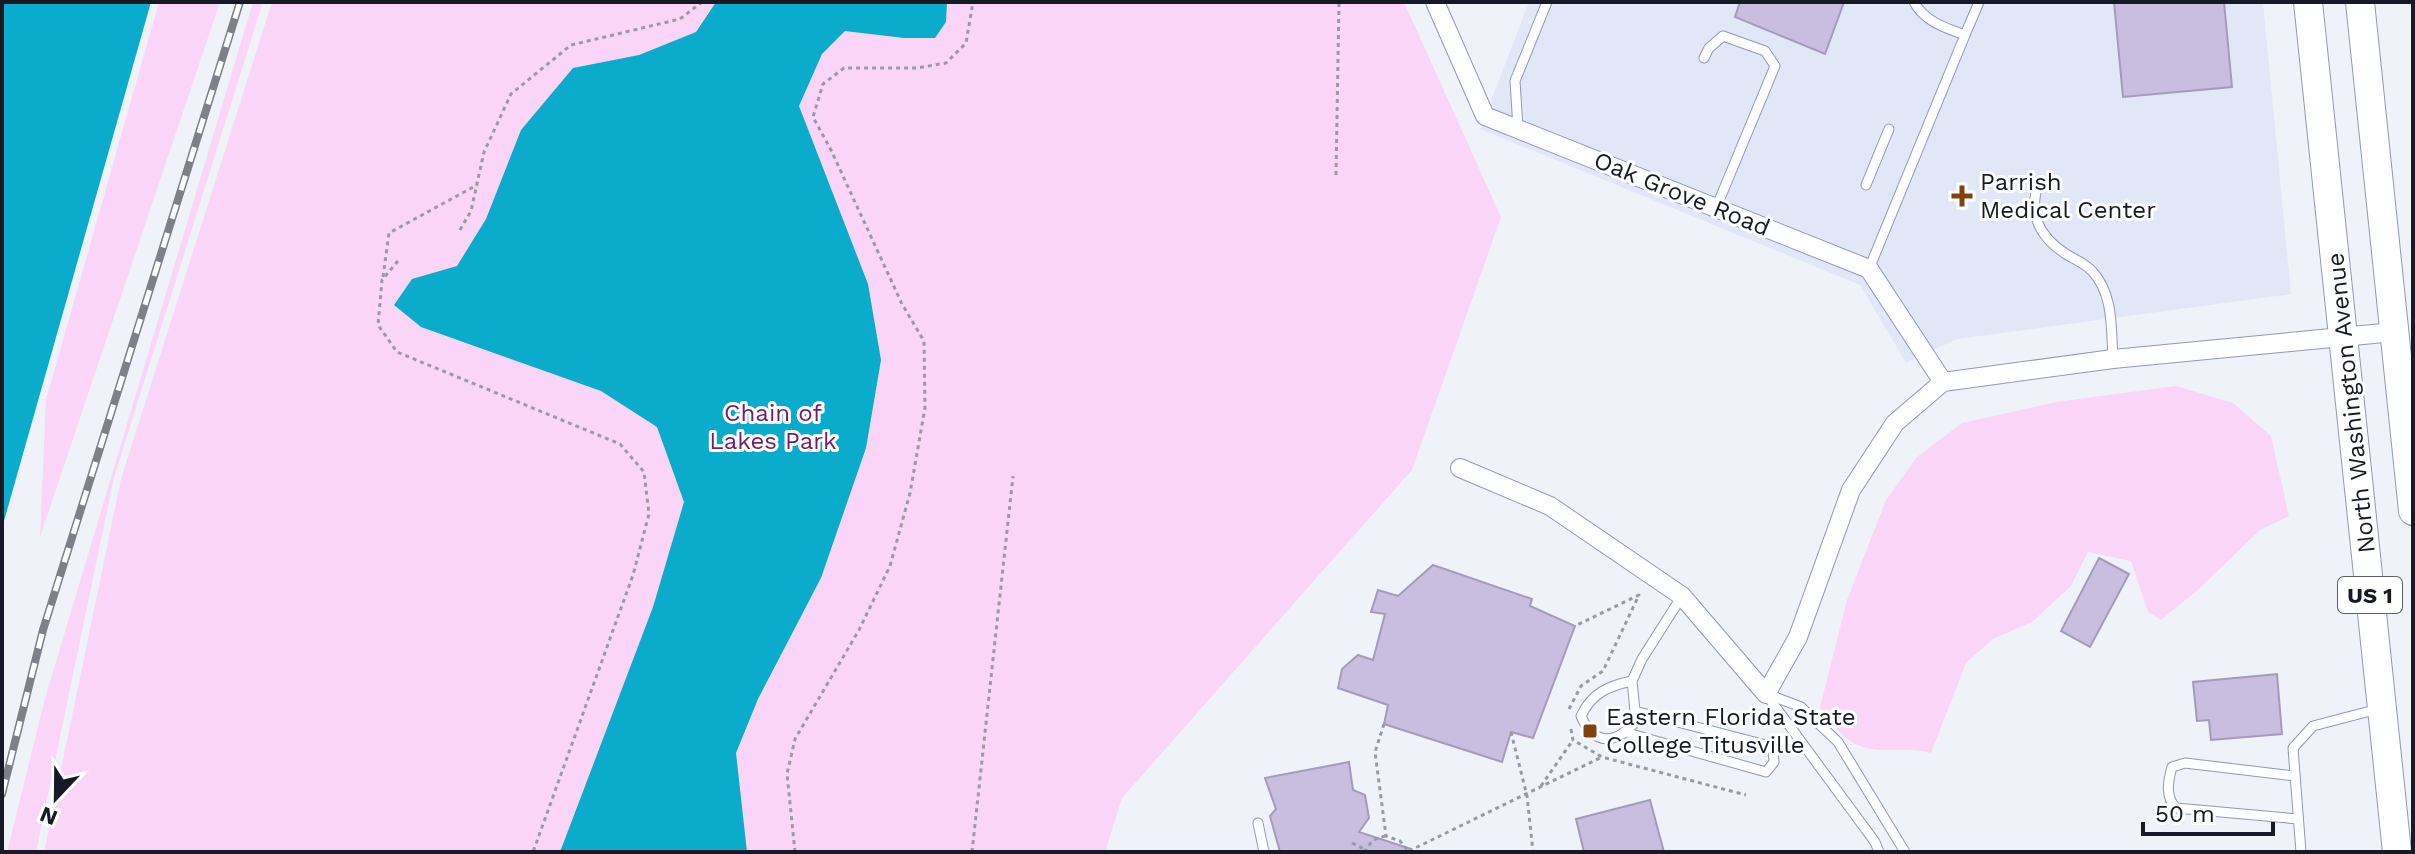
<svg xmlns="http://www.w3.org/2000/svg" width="2415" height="854" font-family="'Work Sans',sans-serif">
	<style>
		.built { fill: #e2e7f8 }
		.green { fill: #fbd5f7 }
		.water { fill: #0aabcb }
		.building { fill: #c9bde0; stroke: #a69abb; stroke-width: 2 }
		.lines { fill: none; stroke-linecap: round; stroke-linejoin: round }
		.lane-casing { stroke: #9098b9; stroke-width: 11 }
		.street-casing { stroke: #9098b9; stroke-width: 20 }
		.primary-casing { stroke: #9098b9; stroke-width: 30 }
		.path { stroke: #989ba4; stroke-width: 3; stroke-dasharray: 4 4; stroke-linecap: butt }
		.lane { stroke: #fff; stroke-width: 9 }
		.street { stroke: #fff; stroke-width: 18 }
		.primary { stroke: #fff; stroke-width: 28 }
		.rail-casing { stroke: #7d7f89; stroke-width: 8 }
		.rail { stroke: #fff; stroke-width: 5; stroke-dasharray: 15; stroke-linecap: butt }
		.poi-dot { fill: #83410d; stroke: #fff; stroke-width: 3 }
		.labels { text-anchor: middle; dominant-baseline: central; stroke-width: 6; stroke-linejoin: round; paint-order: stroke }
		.shield { fill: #fff; stroke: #5d5f67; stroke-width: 2 }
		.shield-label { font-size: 22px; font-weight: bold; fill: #171a26 }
		.poi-label { font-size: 24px; fill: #171a26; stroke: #fff; text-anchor: start }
		.street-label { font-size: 24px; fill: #171a26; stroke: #fff }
		.park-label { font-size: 24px; fill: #711d6f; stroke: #fff }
	</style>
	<rect width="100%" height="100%" fill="#f0f2f9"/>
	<path class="built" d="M1529 2H2263L2291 294 1957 339 1906 363 1860 285 1480 129Z"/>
	<g class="green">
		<path d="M159 2H220L40 537 46 400Z"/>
		<path d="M253 2H263L114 478 36 852H7L44 702Z"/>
		<path d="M272 2H1404L1501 217 1412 470 1122 798 1105 852H44L121 479Z"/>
		<path d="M2176 386 2233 403 2271 436 2289 516 2260 530 2199 589 2161 620 2148 612 2131 561 2088 552 2071 586 2032 622 1993 639 1966 663 1931 753C1918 749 1906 750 1893 750 1854 752 1841 737 1820 707L1847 600 1886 500 1917 457 1962 423 2056 402Z"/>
	</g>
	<g class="water">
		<path d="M2 2H151L2 528Z"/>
		<path d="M716 2H947L946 22 935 38H904L845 31 822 54 799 106 868 284 881 360 866 448 821 578 758 699 736 753 747 852H560L653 607 684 502 657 427 601 391 421 327 394 305 412 279 457 266 486 219 521 130 573 68 639 55 696 32Z"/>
	</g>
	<g class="building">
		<path d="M1740 2H1844L1825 54 1735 17Z"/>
		<path d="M2114 2H2224L2232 87 2123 97Z"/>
		<path d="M2099 558 2129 574 2090 647 2061 631Z"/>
		<path d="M1433 565 1532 599 1530 606 1575 626 1533 738 1511 732 1502 762 1384 724 1388 705 1338 688 1342 669 1358 655 1373 660 1385 614 1371 612 1378 590 1398 596Z"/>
		<path d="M2277 674 2282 734 2211 740 2209 720 2197 721 2193 682Z"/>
		<path d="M1349 762 1353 790 1365 795 1369 818 1359 832 1411 849 1410 852H1280L1270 816 1276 809 1265 778Z"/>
		<path d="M1650 800 1664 852H1584L1576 819Z"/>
	</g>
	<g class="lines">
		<g class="lane-casing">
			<g id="lane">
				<path d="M1914 2C1924 21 1945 28 1965 35L1979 2"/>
				<path d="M1704 58 1709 48 1723 36 1765 51 1775 66 1716 208"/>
				<path d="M1518 128 1515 81 1547 2"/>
				<path d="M2039 181C2028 213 2038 236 2066 254 2074 259 2086 264 2092 271 2114 294 2111 330 2113 359"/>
				<path d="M1866 185 1889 129"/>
				<path d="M1869 269 1965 35"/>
				<path d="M1632 681C1608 686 1592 693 1581 716 1594 746 1616 745 1636 721L1632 681 1642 659 1682 596"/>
				<path d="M1766 694 1875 842 1879 852"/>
				<path d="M1767 694 1801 707 1838 742 1905 852"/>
				<path d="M1624 732 1766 772 1774 762 1773 751 1766 745 1635 711"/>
				<path d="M2295 776 2185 763 2172 767C2168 781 2165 797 2176 808L2298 819"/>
				<path d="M1258 823 1264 852"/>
				<path d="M2301 852 2293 748 2313 726 2378 709"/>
			</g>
		</g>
		<g class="street-casing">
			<g id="street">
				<path d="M1435 2 1485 116 1869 269 1943 382"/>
				<path d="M1460 468 1550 506 1682 596 1766 694 1798 637 1851 490 1895 423 1943 382 2113 359 2394 332"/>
			</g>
		</g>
		<g class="primary-casing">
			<g id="primary">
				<path d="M2308 2 2397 852"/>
				<path d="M2360 2 2413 511"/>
			</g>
		</g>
		<g class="path">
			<path d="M1336 175 1339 2"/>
			<path d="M460 230 471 211 484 152 511 94 571 45 680 19 702 2"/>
			<path d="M398 261 382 280 378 325 397 352 620 444 644 472 649 514 633 575 533 852"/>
			<path d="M383 277 389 233 477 185"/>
			<path d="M1569 709 1581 686 1603 671 1639 595 1575 626"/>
			<path d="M1384 724 1375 752 1386 836 1400 841 1409 852"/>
			<path d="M1571 729 1573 740 1602 757 1746 795"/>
			<path d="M1511 732 1527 796 1533 852"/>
			<path d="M1541 786 1573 740"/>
			<path d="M1352 843 1364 849"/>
			<path d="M1409 851 1602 757"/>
			<path d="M795 852 787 774 795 739 859 630 890 566 910 493 925 408 924 341 902 304 831 150 813 117 823 84 844 68H917L946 63 966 43 973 2"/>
			<path d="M972 852 1013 476"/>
			<path d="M1364 852 1373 840 1385 836"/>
		</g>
		<use href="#lane" class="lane"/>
		<use href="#street" class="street"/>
		<use href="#primary" class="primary"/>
		<g class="rail-casing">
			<path id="rail" d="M2 794 43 630 240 2"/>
		</g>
		<use href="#rail" class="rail"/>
	</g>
	<g class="poi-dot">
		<path d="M1958 184h8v8h8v8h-8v8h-8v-8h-8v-8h8z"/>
		<rect x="1582" y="723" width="16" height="16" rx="4"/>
	</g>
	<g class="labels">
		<rect class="shield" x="2338" y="577" width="64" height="36" rx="6"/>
		<g class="shield-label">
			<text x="2370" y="595">US 1</text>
		</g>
		<g class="poi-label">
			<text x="1980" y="182">Parrish<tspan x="1980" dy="28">Medical Center</tspan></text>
			<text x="1606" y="717">Eastern Florida State<tspan x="1606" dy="28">College Titusville</tspan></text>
		</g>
		<g class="street-label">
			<text transform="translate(1682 194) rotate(22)">Oak Grove Road</text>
			<text transform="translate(2351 403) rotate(-96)">North Washington Avenue</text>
		</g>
		<g class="park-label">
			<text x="773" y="413">Chain of<tspan x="773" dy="28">Lakes Park</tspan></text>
		</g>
	</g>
	<rect width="2415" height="854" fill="none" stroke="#171a26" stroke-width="8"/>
	<g transform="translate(56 798) rotate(202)" stroke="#ffffff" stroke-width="6" paint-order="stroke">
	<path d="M0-6L14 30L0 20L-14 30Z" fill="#171a26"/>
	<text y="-12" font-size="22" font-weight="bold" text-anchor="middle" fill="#171a26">N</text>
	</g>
	<path d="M2143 822v12h130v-12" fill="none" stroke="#171a26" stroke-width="4"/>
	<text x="2155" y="822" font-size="24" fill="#171a26" stroke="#ffffff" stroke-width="6" paint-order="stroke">50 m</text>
</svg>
